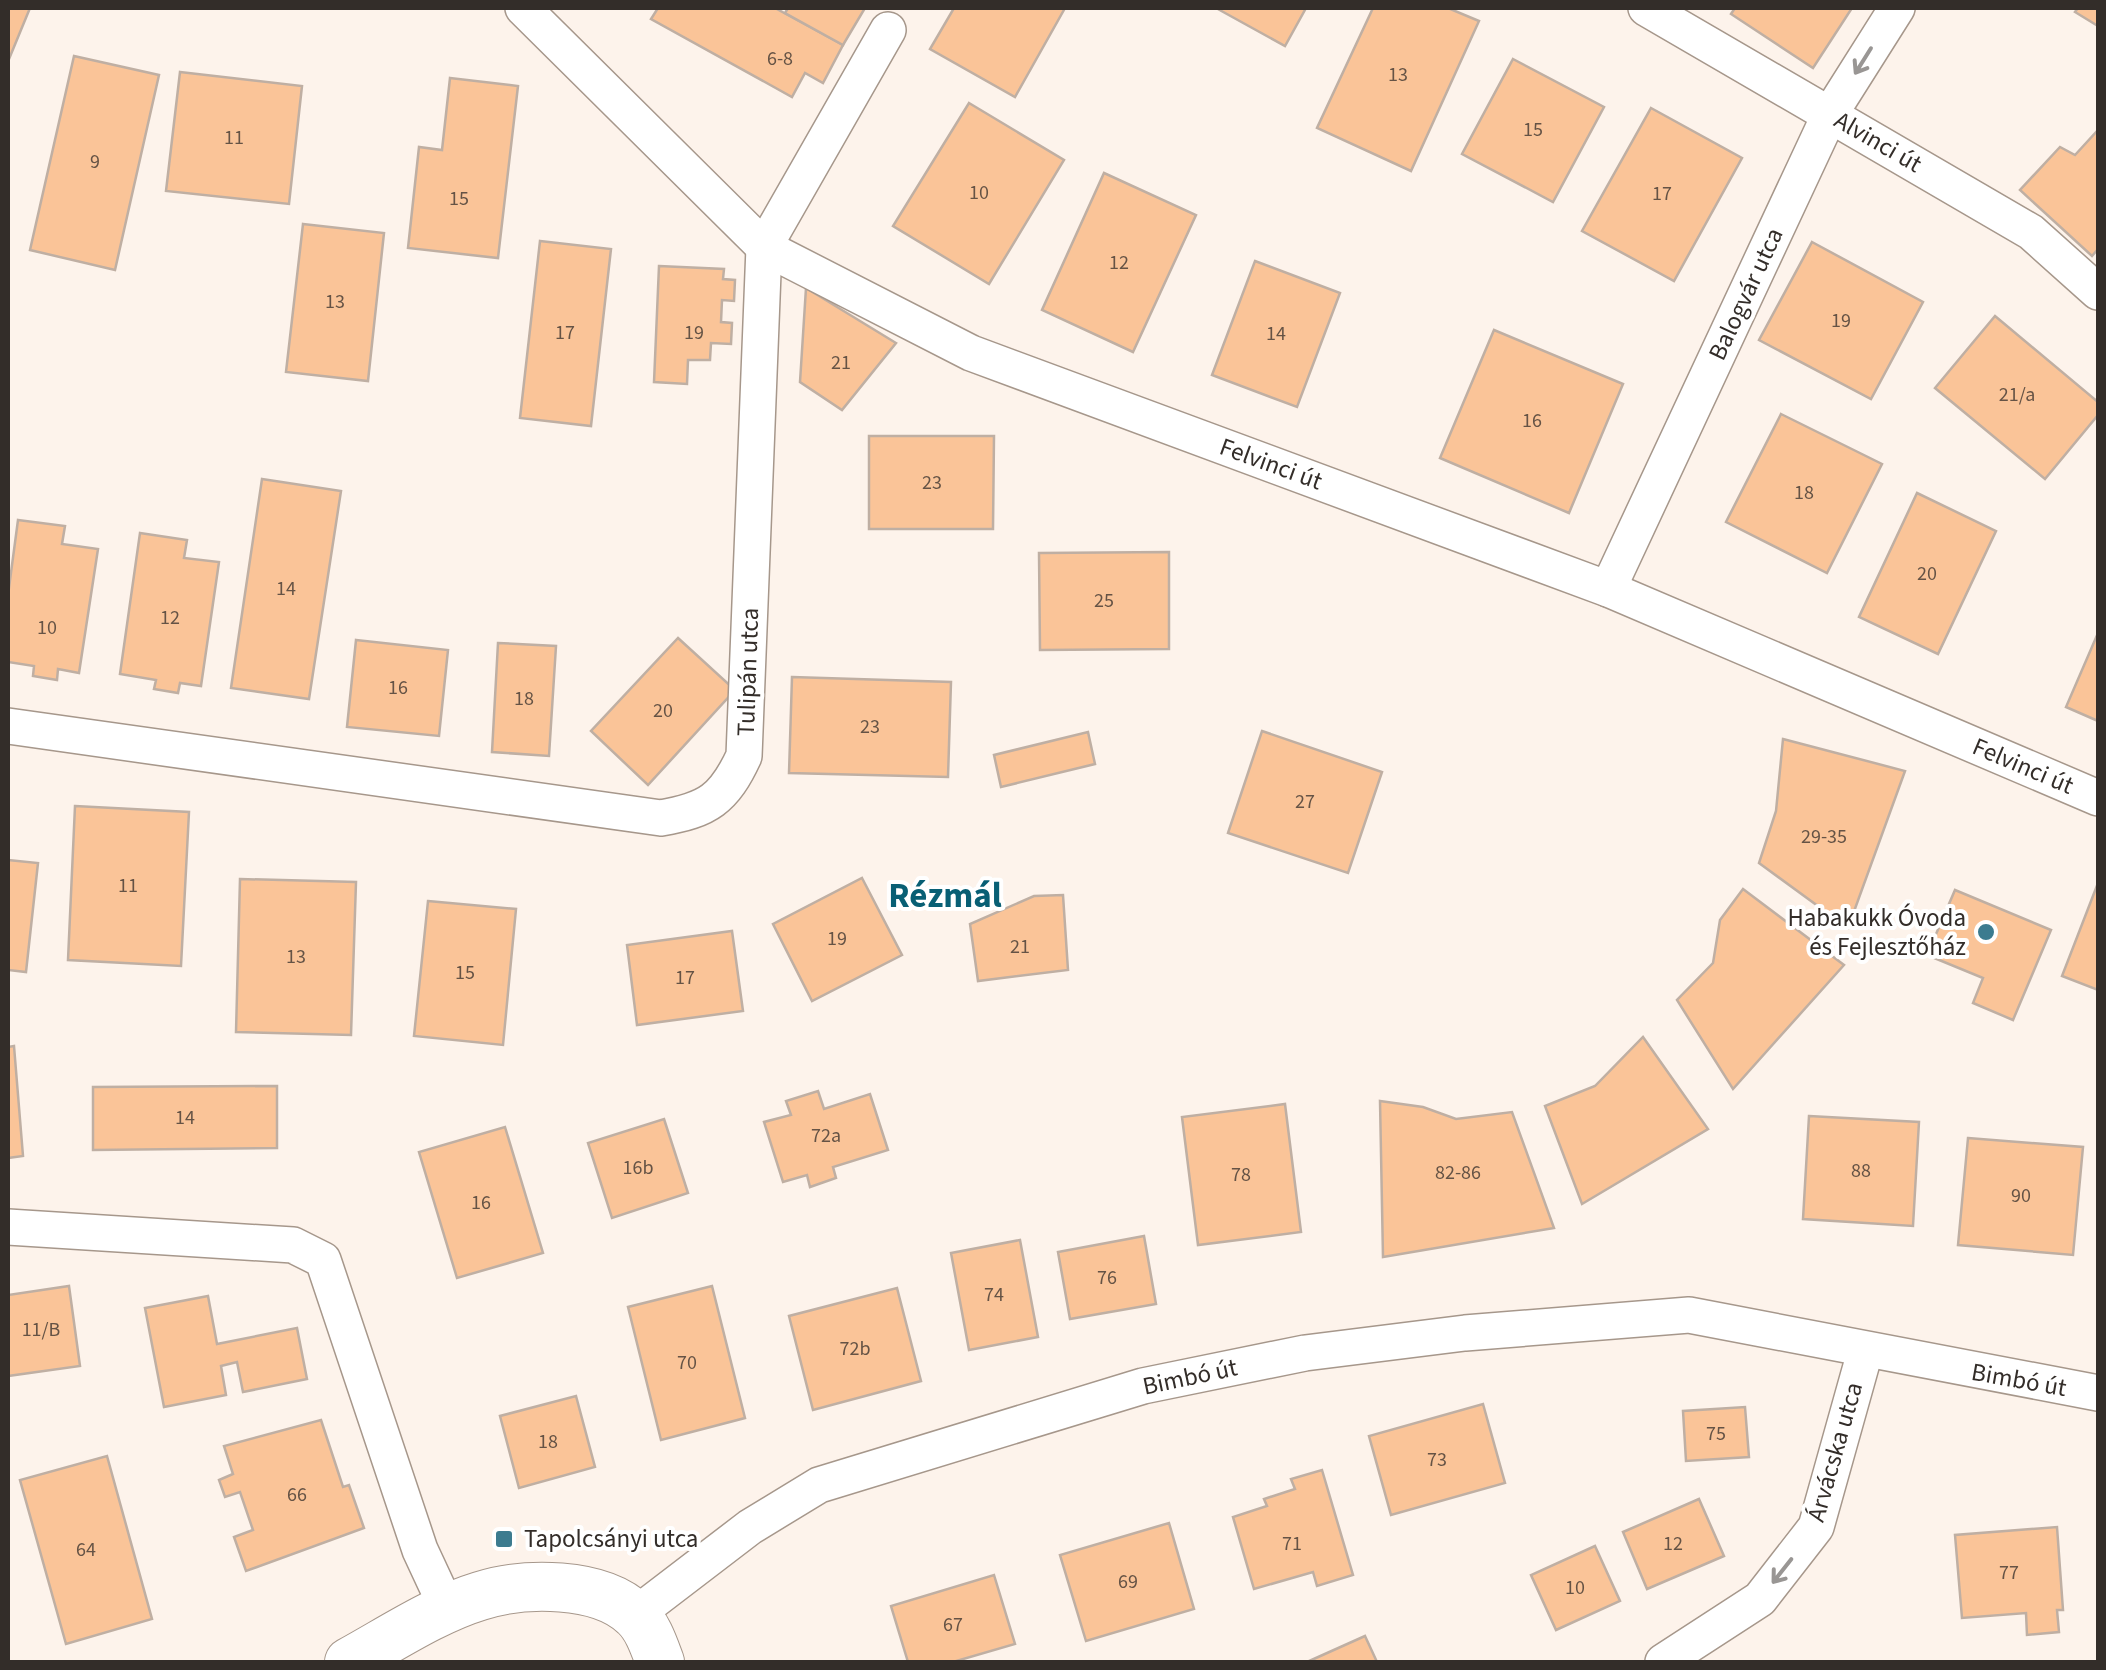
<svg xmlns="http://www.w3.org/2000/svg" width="2106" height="1670" font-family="'Source Sans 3',sans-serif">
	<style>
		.building { fill: #fac498; stroke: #bfafa3; stroke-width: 2.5 }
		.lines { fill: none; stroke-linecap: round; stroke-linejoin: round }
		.street-casing { stroke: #a6978b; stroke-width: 38 }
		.secondary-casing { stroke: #a6978b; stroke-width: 50 }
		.street { stroke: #fff; stroke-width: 35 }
		.secondary { stroke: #fff; stroke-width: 48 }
		.oneway { stroke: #999694 }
		.poi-dot { fill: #3c7b8f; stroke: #fff; stroke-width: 4 }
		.labels { text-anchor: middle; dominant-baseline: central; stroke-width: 8; stroke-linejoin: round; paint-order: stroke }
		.number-label { font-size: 20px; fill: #655345 }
		.street-label { font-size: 25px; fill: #332d29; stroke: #fff }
		.poi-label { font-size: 25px; fill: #332d29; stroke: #fff; text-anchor: end }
		.district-label { font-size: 35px; font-weight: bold; fill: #085f74; stroke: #fff }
	</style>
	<rect width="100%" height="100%" fill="#fdf3eb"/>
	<g class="building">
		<path d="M8 8H30L9 59 8 58Z"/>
		<path d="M658 8H775L843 45 823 83 805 73 792 97 651 19Z"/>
		<path d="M788 8H865L843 45 785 13Z"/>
		<path d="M954 8H1065L1015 97 930 49Z"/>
		<path d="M1216 8H1306L1285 46Z"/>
		<path d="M1373 8H1448L1479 21 1411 171 1317 128Z"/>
		<path d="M1735 8H1852L1813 68 1731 14Z"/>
		<path d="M2078 8H2098V26L2075 12Z"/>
		<path d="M74 56 159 75 115 270 30 250Z"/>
		<path d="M1513 59 1604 107 1553 202 1462 154Z"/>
		<path d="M180 72 302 86 289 204 166 191Z"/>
		<path d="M450 78 518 86 498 258 408 248 419 147 442 150Z"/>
		<path d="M969 103 1064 160 989 284 893 226Z"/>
		<path d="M1651 108 1742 158 1674 281 1582 231Z"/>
		<path d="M2098 130V249L2092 256 2020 190 2060 147 2075 155Z"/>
		<path d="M1104 173 1196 215 1133 352 1042 310Z"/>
		<path d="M303 224 384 233 368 381 286 372Z"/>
		<path d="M540 241 611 249 591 426 520 418Z"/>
		<path d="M1812 242 1923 302 1871 399 1759 340Z"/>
		<path d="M1255 261 1340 293 1297 407 1212 375Z"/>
		<path d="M659 266 724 269 723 279 735 280 734 301 722 300 721 322 732 323 731 344 711 343 710 360H688L687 384 654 382Z"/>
		<path d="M806 288 896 343 842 410 800 382Z"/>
		<path d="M1995 316 2098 402V415L2045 479 1935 388Z"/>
		<path d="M1494 330 1623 384 1569 513 1440 458Z"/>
		<path d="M1781 414 1882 464 1827 573 1726 522Z"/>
		<path d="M869 436H994L993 529H869Z"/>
		<path d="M262 479 341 491 309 699 231 688Z"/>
		<path d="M1917 493 1996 531 1938 654 1859 617Z"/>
		<path d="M18 520 65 526 62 544 98 549 79 673 58 669 57 680 33 676 34 666 8 662V595Z"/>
		<path d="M140 533 187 540 184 558 219 562 201 686 180 683 178 693 154 689 156 680 120 674Z"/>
		<path d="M1169 552V649L1040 650 1039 553Z"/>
		<path d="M2098 633V721L2066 707Z"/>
		<path d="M678 638 735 690 648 785 591 731Z"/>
		<path d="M356 640 448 650 439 736 347 727Z"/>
		<path d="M498 643 556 646 549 756 492 752Z"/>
		<path d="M792 677 951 682 948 777 789 773Z"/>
		<path d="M1262 731 1382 772 1348 873 1228 833Z"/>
		<path d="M1088 732 1095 764 1001 787 994 755Z"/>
		<path d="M1783 739 1905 771 1848 928 1759 863 1776 811Z"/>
		<path d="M75 806 189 812 181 966 68 960Z"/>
		<path d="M8 860 38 863 26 972 8 970Z"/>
		<path d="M862 878 902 955 812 1001 773 924Z"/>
		<path d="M240 879 356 882 351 1035 236 1032Z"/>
		<path d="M2098 883V990L2062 976Z"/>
		<path d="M1743 889 1844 965 1733 1089 1677 1000 1713 963 1720 920Z"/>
		<path d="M1955 890 2051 930 2013 1020 1973 1003 1983 978 1927 955Z"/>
		<path d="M1063 895 1068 970 978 981 970 924 1034 896Z"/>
		<path d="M428 901 516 909 503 1045 414 1036Z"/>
		<path d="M732 931 743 1011 637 1025 627 945Z"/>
		<path d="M1643 1037 1708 1129 1582 1204 1545 1106 1595 1086Z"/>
		<path d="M14 1046 23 1156 8 1158V1047Z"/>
		<path d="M277 1086V1148L93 1150V1087Z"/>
		<path d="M818 1091 824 1109 870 1094 888 1150 833 1167 836 1178 810 1187 807 1175 783 1182 764 1122 791 1115 786 1101Z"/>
		<path d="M1380 1101 1423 1107 1456 1119 1512 1112 1554 1228 1383 1257Z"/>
		<path d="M1285 1104 1301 1232 1198 1245 1182 1117Z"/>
		<path d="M1809 1116 1919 1122 1913 1226 1803 1219Z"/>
		<path d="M664 1119 688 1193 612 1218 588 1143Z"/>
		<path d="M505 1127 543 1253 457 1278 419 1152Z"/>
		<path d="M1968 1138 2083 1147 2073 1255 1958 1245Z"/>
		<path d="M1144 1236 1156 1304 1070 1319 1058 1252Z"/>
		<path d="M1020 1240 1038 1337 969 1350 951 1253Z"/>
		<path d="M69 1286 80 1366 8 1376V1295Z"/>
		<path d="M712 1286 745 1418 661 1440 628 1307Z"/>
		<path d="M897 1288 921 1381 813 1410 789 1316Z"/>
		<path d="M208 1296 217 1344 297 1328 307 1379 243 1392 237 1362 221 1366 226 1395 164 1407 145 1308Z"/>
		<path d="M576 1396 595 1467 519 1488 500 1416Z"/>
		<path d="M1483 1404 1505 1483 1391 1515 1369 1436Z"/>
		<path d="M1745 1407 1749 1457 1686 1461 1683 1411Z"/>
		<path d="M321 1420 343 1487 349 1485 364 1528 246 1571 234 1537 253 1530 240 1492 225 1497 219 1480 233 1474 224 1446Z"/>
		<path d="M107 1456 152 1619 66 1644 20 1480Z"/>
		<path d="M1322 1470 1353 1575 1317 1586 1313 1572 1254 1589 1233 1517 1267 1506 1264 1499 1295 1489 1291 1479Z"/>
		<path d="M1699 1499 1724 1556 1647 1589 1623 1532Z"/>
		<path d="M1169 1523 1194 1609 1086 1641 1060 1555Z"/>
		<path d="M2057 1527 2063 1610H2057L2059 1632 2027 1635 2026 1613 1962 1618 1955 1535Z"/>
		<path d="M1595 1546 1620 1601 1556 1630 1531 1575Z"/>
		<path d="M994 1575 1015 1644 953 1662H908L891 1606Z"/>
		<path d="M1365 1636 1377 1662H1307Z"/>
	</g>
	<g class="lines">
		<g class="street-casing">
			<g id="street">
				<path d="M523 8 764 247 971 353 1608 589 2098 798"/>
				<path d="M1646 8 2031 232 2098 292"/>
				<path d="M1608 589 1830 114 1897 8"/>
				<path d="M8 726 661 818C708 810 724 799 744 756L764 247 888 30"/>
				<path d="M8 1227 293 1245 323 1260 420 1550 447 1608"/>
				<path d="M635 1615 750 1527 819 1485 1143 1386 1305 1353 1465 1333 1689 1315 2098 1393"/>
				<path d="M1663 1662 1760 1599 1816 1527 1865 1352"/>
			</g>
		</g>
		<g class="secondary-casing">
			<path id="secondary" d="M349 1662C391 1639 434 1610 480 1596 524 1582 600 1581 635 1615 648 1627 654 1646 660 1662"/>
		</g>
		<use href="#street" class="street"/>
		<use href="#secondary" class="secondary"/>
	</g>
	<defs><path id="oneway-shaft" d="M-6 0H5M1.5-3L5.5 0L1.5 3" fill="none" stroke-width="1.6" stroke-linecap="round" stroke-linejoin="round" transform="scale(2.5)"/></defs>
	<g class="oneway">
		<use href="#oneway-shaft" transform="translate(1863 61) rotate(122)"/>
		<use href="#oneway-shaft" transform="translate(1782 1571) rotate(128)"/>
	</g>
	<g class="poi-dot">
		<circle cx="1986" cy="932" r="10"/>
		<rect x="494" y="1529" width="20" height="20" rx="5"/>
	</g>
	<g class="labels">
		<g class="number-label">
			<text x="780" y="59">6-8</text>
			<text x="1398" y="75">13</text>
			<text x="1533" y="130">15</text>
			<text x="234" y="138">11</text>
			<text x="95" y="162">9</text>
			<text x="979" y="193">10</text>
			<text x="1662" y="194">17</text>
			<text x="459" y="199">15</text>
			<text x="1119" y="263">12</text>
			<text x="335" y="302">13</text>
			<text x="1841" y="321">19</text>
			<text x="565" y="333">17</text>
			<text x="694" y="333">19</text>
			<text x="1276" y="334">14</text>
			<text x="841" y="363">21</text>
			<text x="2017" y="395">21/a</text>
			<text x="1532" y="421">16</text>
			<text x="932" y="483">23</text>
			<text x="1804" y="493">18</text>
			<text x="1927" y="574">20</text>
			<text x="286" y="589">14</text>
			<text x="1104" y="601">25</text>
			<text x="170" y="618">12</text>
			<text x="47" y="628">10</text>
			<text x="398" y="688">16</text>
			<text x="524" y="699">18</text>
			<text x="663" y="711">20</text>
			<text x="870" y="727">23</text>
			<text x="1305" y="802">27</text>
			<text x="1824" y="837">29-35</text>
			<text x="128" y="886">11</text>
			<text x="837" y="939">19</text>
			<text x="1020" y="947">21</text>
			<text x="296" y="957">13</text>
			<text x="465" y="973">15</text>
			<text x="685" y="978">17</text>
			<text x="185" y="1118">14</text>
			<text x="826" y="1136">72a</text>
			<text x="638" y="1168">16b</text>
			<text x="1861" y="1171">88</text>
			<text x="1458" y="1173">82-86</text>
			<text x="1241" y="1175">78</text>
			<text x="2021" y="1196">90</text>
			<text x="481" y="1203">16</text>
			<text x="1107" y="1278">76</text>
			<text x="994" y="1295">74</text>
			<text x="41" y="1330">11/B</text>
			<text x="855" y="1349">72b</text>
			<text x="687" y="1363">70</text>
			<text x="1716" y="1434">75</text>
			<text x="548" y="1442">18</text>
			<text x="1437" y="1460">73</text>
			<text x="297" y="1495">66</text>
			<text x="1292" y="1544">71</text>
			<text x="1673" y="1544">12</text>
			<text x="86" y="1550">64</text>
			<text x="2009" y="1573">77</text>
			<text x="1128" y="1582">69</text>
			<text x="1575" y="1588">10</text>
			<text x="953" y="1625">67</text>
		</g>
		<g class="street-label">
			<text transform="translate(1878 142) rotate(30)">Alvinci út</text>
			<text transform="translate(1746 294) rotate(-65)">Balogvár utca</text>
			<text transform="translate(1271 464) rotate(20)">Felvinci út</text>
			<text transform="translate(748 672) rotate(-88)">Tulipán utca</text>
			<text transform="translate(2023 766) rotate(23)">Felvinci út</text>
			<text transform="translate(1190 1377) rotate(-12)">Bimbó út</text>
			<text transform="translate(2019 1380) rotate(10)">Bimbó út</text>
			<text transform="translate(1835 1452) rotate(-74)">Árvácska utca</text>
		</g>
		<g class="poi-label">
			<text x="1966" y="918">Habakukk Óvoda<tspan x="1966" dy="29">és Fejlesztőház</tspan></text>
			<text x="524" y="1539" text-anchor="start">Tapolcsányi utca</text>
		</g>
		<g class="district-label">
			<text x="945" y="896">Rézmál</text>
		</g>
	</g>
	<rect width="2106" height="1670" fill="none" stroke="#332d29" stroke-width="20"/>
</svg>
